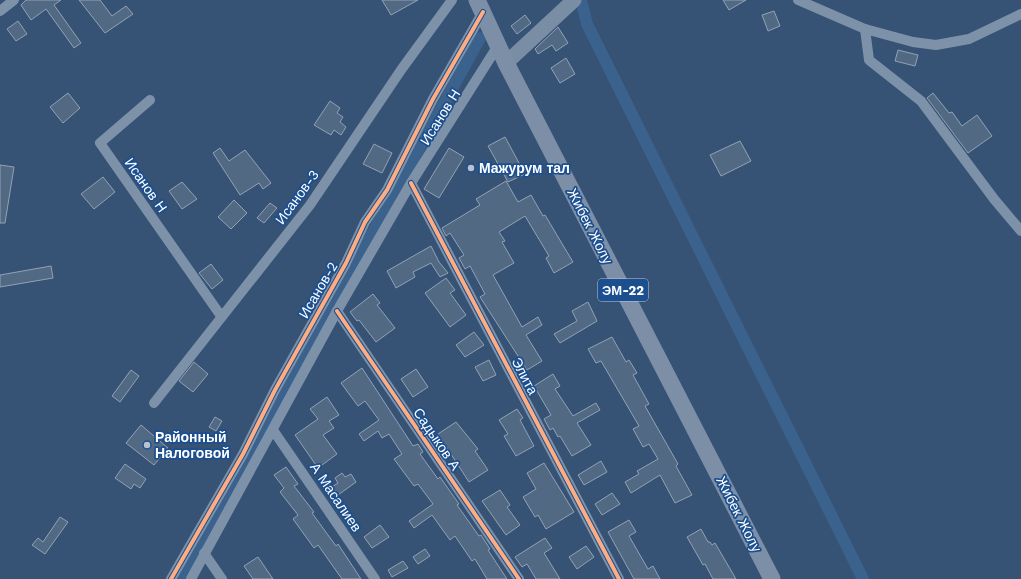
<svg xmlns="http://www.w3.org/2000/svg" width="1021" height="579" font-family="'Work Sans',sans-serif">
	<style>
		.lines { fill: none; stroke-linecap: round; stroke-linejoin: round }
		.canal { stroke: #3b618d; stroke-width: 12 }
		.building { fill: #526984; stroke: #92a2b6 }
		.street { stroke: #7d92a8; stroke-width: 10 }
		.secondary { stroke: #798da4; stroke-width: 15 }
		.primary { stroke: #7d8ea7; stroke-width: 17 }
		.cycleway-casing { stroke: #1b4f8f; stroke-width: 6 }
		.cycleway { stroke: #ffac80; stroke-width: 4 }
		.poi-dot { fill: #b9c2ce; stroke: #1b4f8f; stroke-width: 1.5 }
		.labels { text-anchor: middle; dominant-baseline: central; stroke-width: 3.5; stroke-linejoin: round; paint-order: stroke }
		.shield { fill: #1b4f8f; stroke: #bbcadd; stroke-width: 1 }
		.shield-label { font-size: 13px; font-weight: bold; fill: #fff }
		.street-label { font-size: 14px; fill: #fff; stroke: #1b4f8f }
		.poi-label { font-size: 14px; font-weight: bold; fill: #fff; stroke: #1b4f8f; text-anchor: start }
	</style>
	<rect width="100%" height="100%" fill="#365274"/>
	<g class="lines">
		<g class="canal">
			<path d="M582 4 587 24 863 579"/>
			<path d="M182 579 480 38"/>
		</g>
	</g>
	<g class="building">
		<path d="M26 0H61L54 5 81 43 74 48 46 9 31 20 21 5Z"/>
		<path d="M79 0H100L112 16 126 6 133 14 105 33Z"/>
		<path d="M382 0H418L391 15Z"/>
		<path d="M723 0H746L729 10Z"/>
		<path d="M774 11 780 26 768 31 762 15Z"/>
		<path d="M525 15 531 23 517 34 511 26Z"/>
		<path d="M18 21 27 34 16 41 7 29Z"/>
		<path d="M558 27 568 43 556 51 552 45 538 54 535 49Z"/>
		<path d="M898 50 918 55 915 66 895 61Z"/>
		<path d="M566 58 575 74 560 83 551 68Z"/>
		<path d="M68 93 80 108 63 123 50 107Z"/>
		<path d="M933 93 949 113 952 112 962 126 977 115 992 136 968 153 927 98Z"/>
		<path d="M330 101 340 108 337 113 343 117 340 122 346 127 341 135 334 130 331 135 314 125Z"/>
		<path d="M505 137 525 174 508 182 488 146Z"/>
		<path d="M740 141 751 161 721 176 710 155Z"/>
		<path d="M374 144 392 153 382 173 363 164Z"/>
		<path d="M220 148 229 161 245 150 271 183 263 189 259 183 240 195 213 153Z"/>
		<path d="M449 148 464 157 439 198 424 189Z"/>
		<path d="M0 165 14 167 5 223H0Z"/>
		<path d="M103 177 115 192 94 209 81 194Z"/>
		<path d="M506 181 518 202 531 195 543 216 545 215 573 262 554 273 546 258 549 256 525 216 499 232 505 241 502 242 514 263 493 275 522 327 538 317 542 325 526 335 542 361 527 370 480 297 485 294 470 266 465 269 459 258 464 255 450 233 446 236 442 228 480 205 476 199Z"/>
		<path d="M182 182 197 199 182 209 169 191Z"/>
		<path d="M234 200 247 213 231 229 218 217Z"/>
		<path d="M270 203 277 208 264 223 257 218Z"/>
		<path d="M431 246 439 262 448 273 440 277 431 263 413 272 415 277 396 288 387 271Z"/>
		<path d="M211 264 223 280 212 289 199 273Z"/>
		<path d="M51 266 53 278 0 287V275Z"/>
		<path d="M446 278 455 290 450 293 466 315 450 327 425 293Z"/>
		<path d="M373 294 380 303 377 305 395 328 376 342 359 320 357 321 350 312Z"/>
		<path d="M588 302 597 321 560 343 554 334 577 321 572 311Z"/>
		<path d="M474 332 484 345 465 357 456 345Z"/>
		<path d="M612 337 626 362 629 360 637 373 633 375 649 404 645 406 678 464 676 466 692 495 675 503 660 475 631 493 625 482 639 474 637 471 658 459 649 444 643 447 633 429 639 426 601 361 596 363 588 349Z"/>
		<path d="M489 360 496 375 483 381 475 367Z"/>
		<path d="M194 362 208 374 193 392 179 381Z"/>
		<path d="M362 368 413 446 418 444 423 452 420 454 438 479 440 477 459 504 457 505 479 536 481 535 490 549 488 550 507 579H487L475 559 472 561 455 536 450 540 432 515 414 528 409 521 433 504 418 484 414 486 394 459 402 454 389 434 382 438 378 431 364 441 359 434 379 420 365 401 358 406 341 383Z"/>
		<path d="M416 369 428 387 413 397 401 379Z"/>
		<path d="M131 370 139 376 120 402 112 396Z"/>
		<path d="M553 374 560 386 555 389 573 416 596 403 600 410 577 423 591 445 572 456 560 436 558 437 553 428 550 430 544 419 551 415 534 386Z"/>
		<path d="M327 397 339 415 329 421 334 428 323 435 337 454 318 468 295 435 318 419 310 409Z"/>
		<path d="M517 409 523 418 520 420 534 446 516 456 504 436 508 434 499 420Z"/>
		<path d="M215 417 222 421 216 431 209 427Z"/>
		<path d="M456 422 478 449 475 451 488 470 469 482 438 434Z"/>
		<path d="M141 425 168 448 154 465 126 443Z"/>
		<path d="M601 461 607 472 584 485 578 475Z"/>
		<path d="M544 463 574 512 546 529 538 515 535 517 523 497 536 489 527 473Z"/>
		<path d="M125 464 146 479 140 488 134 484 131 489 115 478Z"/>
		<path d="M286 467 298 484 294 486 314 512 312 513 336 546 338 544 361 579H342L318 545 314 548 293 519 298 515 280 492 284 488 274 475Z"/>
		<path d="M342 473 345 477 351 474 356 482 338 495 332 487 338 483 335 478Z"/>
		<path d="M500 490 510 505 507 507 520 525 506 535 482 501Z"/>
		<path d="M612 493 620 504 602 515 595 504Z"/>
		<path d="M60 517 68 522 45 554 32 545 38 538 43 542Z"/>
		<path d="M629 520 636 532 629 536 648 569 653 566 660 579H634L608 532Z"/>
		<path d="M380 525 389 537 372 548 364 537Z"/>
		<path d="M701 529 708 542H710L712 545 715 543 736 579H713L705 564 703 565 687 537Z"/>
		<path d="M545 538 552 548 544 553 560 579H536L527 564 522 567 515 557Z"/>
		<path d="M586 546 594 557 577 569 569 557Z"/>
		<path d="M425 549 430 556 418 564 413 557Z"/>
		<path d="M258 557 273 579H253L244 566Z"/>
		<path d="M403 561 408 568 392 577 388 570Z"/>
	</g>
	<g class="lines">
		<g class="street">
			<path d="M798 0 865 29 913 42 936 45 969 39 1021 14"/>
			<path d="M0 11 14 0"/>
			<path d="M865 29 869 60 921 101 994 199 1021 231"/>
			<path d="M150 100 100 143 221 316"/>
			<path d="M411 183 619 579"/>
			<path d="M337 311 519 579"/>
			<path d="M154 403 310 205 401 70 452 0"/>
			<path d="M273 430 375 579"/>
			<path d="M204 553 222 579"/>
			<path d="M171 579 243 454 275 390 346 263 365 222 387 190 433 99 483 12"/>
			<path d="M191 579 337 311 411 183 499 44"/>
		</g>
		<path class="secondary" d="M506 63 574 0"/>
		<path class="primary" d="M477 0 506 63 772 579"/>
		<g class="cycleway-casing">
			<g id="cycleway">
				<path d="M411 183 619 579"/>
				<path d="M337 311 519 579"/>
				<path d="M171 579 243 454 275 390 346 263 365 222 387 190 433 99 483 12"/>
			</g>
		</g>
		<use href="#cycleway" class="cycleway"/>
	</g>
	<g class="poi-dot">
		<circle cx="471" cy="168" r="4"/>
		<circle cx="147" cy="445" r="4"/>
	</g>
	<g class="labels">
		<rect class="shield" x="598" y="279" width="50" height="22" rx="3"/>
		<g class="shield-label">
			<text x="623" y="290">ЭМ-22</text>
		</g>
		<g class="street-label">
			<text transform="translate(440 117) rotate(-58)">Исанов Н</text>
			<text transform="translate(146 185) rotate(55)">Исанов Н</text>
			<text transform="translate(297 197) rotate(-54)">Исанов-3</text>
			<text transform="translate(590 226) rotate(63)">Жибек Жолу</text>
			<text transform="translate(318 290) rotate(-60)">Исанов-2</text>
			<text transform="translate(525 376) rotate(62)">Элита</text>
			<text transform="translate(437 439) rotate(56)">Садыков А</text>
			<text transform="translate(336 497) rotate(56)">А Масалиев</text>
			<text transform="translate(739 514) rotate(63)">Жибек Жолу</text>
		</g>
		<g class="poi-label">
			<text x="479" y="168">Мажурум тал</text>
			<text x="155" y="437">Районный<tspan x="155" dy="16">Налоговой</tspan></text>
		</g>
	</g>
</svg>
